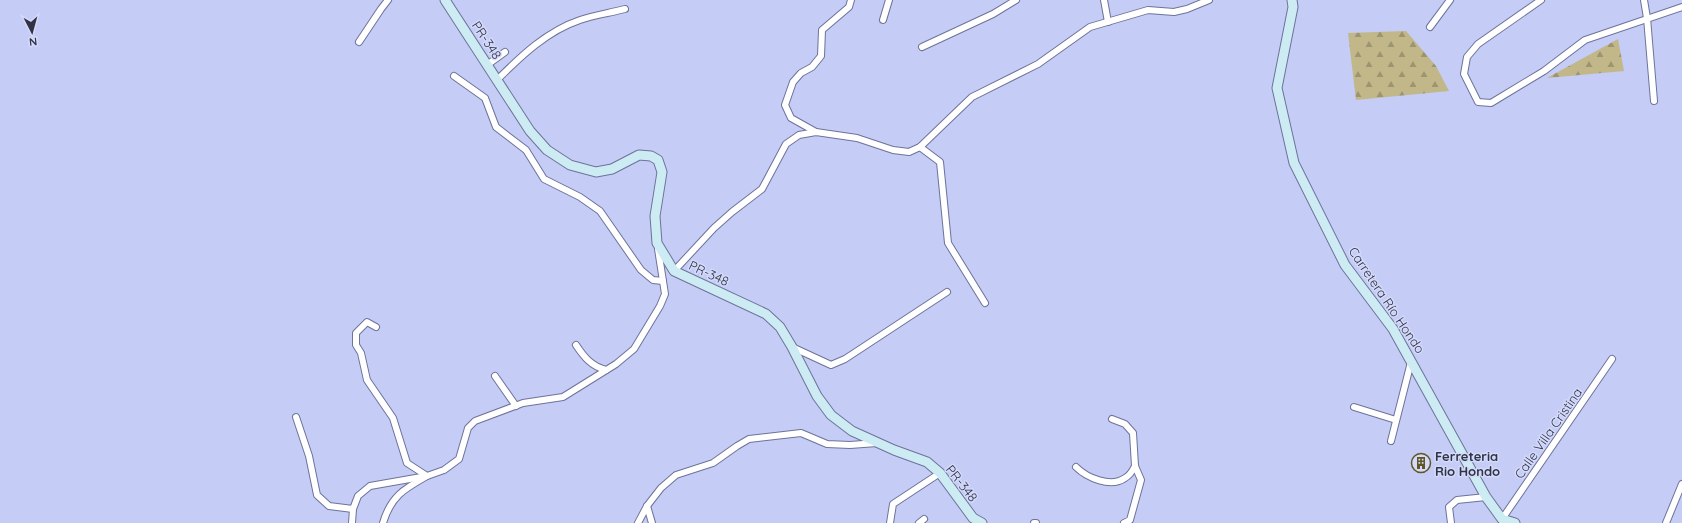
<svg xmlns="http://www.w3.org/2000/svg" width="1682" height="523" font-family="Quicksand,sans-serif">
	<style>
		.forest { fill: url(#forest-firs) }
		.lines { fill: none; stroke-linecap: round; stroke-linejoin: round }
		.street-casing { stroke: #6d7399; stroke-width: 8 }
		.secondary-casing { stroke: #6d7399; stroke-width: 11 }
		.street { stroke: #fff; stroke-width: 6 }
		.secondary { stroke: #cdebf3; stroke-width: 9 }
		.labels { text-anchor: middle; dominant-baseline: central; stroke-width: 3; stroke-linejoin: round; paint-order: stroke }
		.street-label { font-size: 13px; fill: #303343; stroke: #d4dafb }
		.poi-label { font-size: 13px; font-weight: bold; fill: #303343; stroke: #d4dafb; text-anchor: start }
	</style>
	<defs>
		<pattern id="forest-firs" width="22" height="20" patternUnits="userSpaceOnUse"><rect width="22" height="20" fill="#c1b788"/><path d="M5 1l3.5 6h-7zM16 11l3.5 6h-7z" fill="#9d9571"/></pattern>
	</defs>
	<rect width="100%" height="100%" fill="#c5ccf6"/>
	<g class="forest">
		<path d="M1406 31 1436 66 1449 91 1356 100 1348 33Z"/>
		<path d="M1618 39 1624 71 1547 78Z"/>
	</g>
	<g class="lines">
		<g class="street-casing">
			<g id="street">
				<path d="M1104 0 1108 22"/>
				<path d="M1541 0 1478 44 1467 57 1464 74 1478 102 1491 103 1544 71 1585 40 1682 7"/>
				<path d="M1644 0 1647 18 1654 101"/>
				<path d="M883 20 889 0"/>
				<path d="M1430 27 1450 0"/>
				<path d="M359 42 381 9 388 0"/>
				<path d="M922 47 993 14 1016 0"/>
				<path d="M487 65 505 52"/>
				<path d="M454 76 485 98 496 127 526 150 544 179 580 197 600 211 641 270 653 280 663 281"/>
				<path d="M497 80C521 56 547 31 580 20 594 15 610 13 625 9"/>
				<path d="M816 132 791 118 785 105 793 82 801 73 812 67 821 56 822 30 849 7 851 0"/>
				<path d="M920 147 940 162 948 243 985 303"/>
				<path d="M674 271 714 228 732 212 762 189 786 144 799 135 816 132 857 138 893 150 909 152 920 147 972 97 1038 64 1090 27 1148 10 1174 12 1187 9 1209 0"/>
				<path d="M376 327 367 322 356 333V345L361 353 367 380 393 418 407 463 427 476C404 489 391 496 383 523"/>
				<path d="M576 345C584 357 591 366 606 370"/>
				<path d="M792 347 831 365 845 359 947 292"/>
				<path d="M495 376 516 406"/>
				<path d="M1354 407 1396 420"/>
				<path d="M296 417 309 456 317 495 329 506 353 509"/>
				<path d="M1112 419 1125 424 1133 433 1135 466 1141 480 1130 520 1124 523"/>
				<path d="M1391 441 1411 362"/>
				<path d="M1076 467C1087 478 1111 488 1125 478 1129 476 1133 470 1135 466"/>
				<path d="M647 506 652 523"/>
				<path d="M1502 519 1612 359"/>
				<path d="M352 523 353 509 358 496 370 486 427 476 444 470 459 459 468 428 475 421 523 403 563 397 616 364 634 349 660 306 665 294 658 249"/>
				<path d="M638 523 647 506 661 488 676 475 713 463 737 446 749 439 801 433 827 444 850 445 877 443"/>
				<path d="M890 523 893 504 940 473"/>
				<path d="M919 523 924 519"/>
				<path d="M1034 523H1036"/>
				<path d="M1451 523 1449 507 1457 500 1486 497"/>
				<path d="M1666 523 1682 484"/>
			</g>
		</g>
		<g class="secondary-casing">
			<g id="secondary">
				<path d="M445 0 530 131 547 150 570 165 596 172 612 169 639 155 651 156 658 160 662 172 655 216 657 243 674 271 766 314 780 327 792 347 817 396 831 415 852 431 894 450 927 462 940 473 973 518 982 523"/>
				<path d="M1292 0 1293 7 1277 88 1294 163 1345 265 1393 329 1486 497 1502 519 1515 523"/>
			</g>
		</g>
		<use href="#street" class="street"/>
		<use href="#secondary" class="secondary"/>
	</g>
	<defs>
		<g id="building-ring" transform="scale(1)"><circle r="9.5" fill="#d4dafb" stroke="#615622" stroke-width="1.5"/><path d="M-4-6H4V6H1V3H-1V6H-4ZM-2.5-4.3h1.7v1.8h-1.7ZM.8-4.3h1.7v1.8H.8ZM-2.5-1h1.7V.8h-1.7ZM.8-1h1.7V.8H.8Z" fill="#615622"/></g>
	</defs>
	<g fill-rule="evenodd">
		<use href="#building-ring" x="1421" y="463"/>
	</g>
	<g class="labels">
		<g class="street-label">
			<text transform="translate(487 40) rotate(57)">PR-348</text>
			<text transform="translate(709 273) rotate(25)">PR-348</text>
			<text transform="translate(1387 300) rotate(56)">Carretera Río Hondo</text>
			<text transform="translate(1548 433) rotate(-55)">Calle Villa Cristina</text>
			<text transform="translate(962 483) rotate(52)">PR-348</text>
		</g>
		<g class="poi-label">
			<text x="1435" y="456">Ferreteria<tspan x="1435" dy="15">Rio Hondo</tspan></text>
		</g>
	</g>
	<g transform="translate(32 32) rotate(174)" stroke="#d4dafb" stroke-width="3" paint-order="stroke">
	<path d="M0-3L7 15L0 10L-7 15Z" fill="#303343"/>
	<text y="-6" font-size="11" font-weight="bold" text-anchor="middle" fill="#303343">N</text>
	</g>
</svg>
